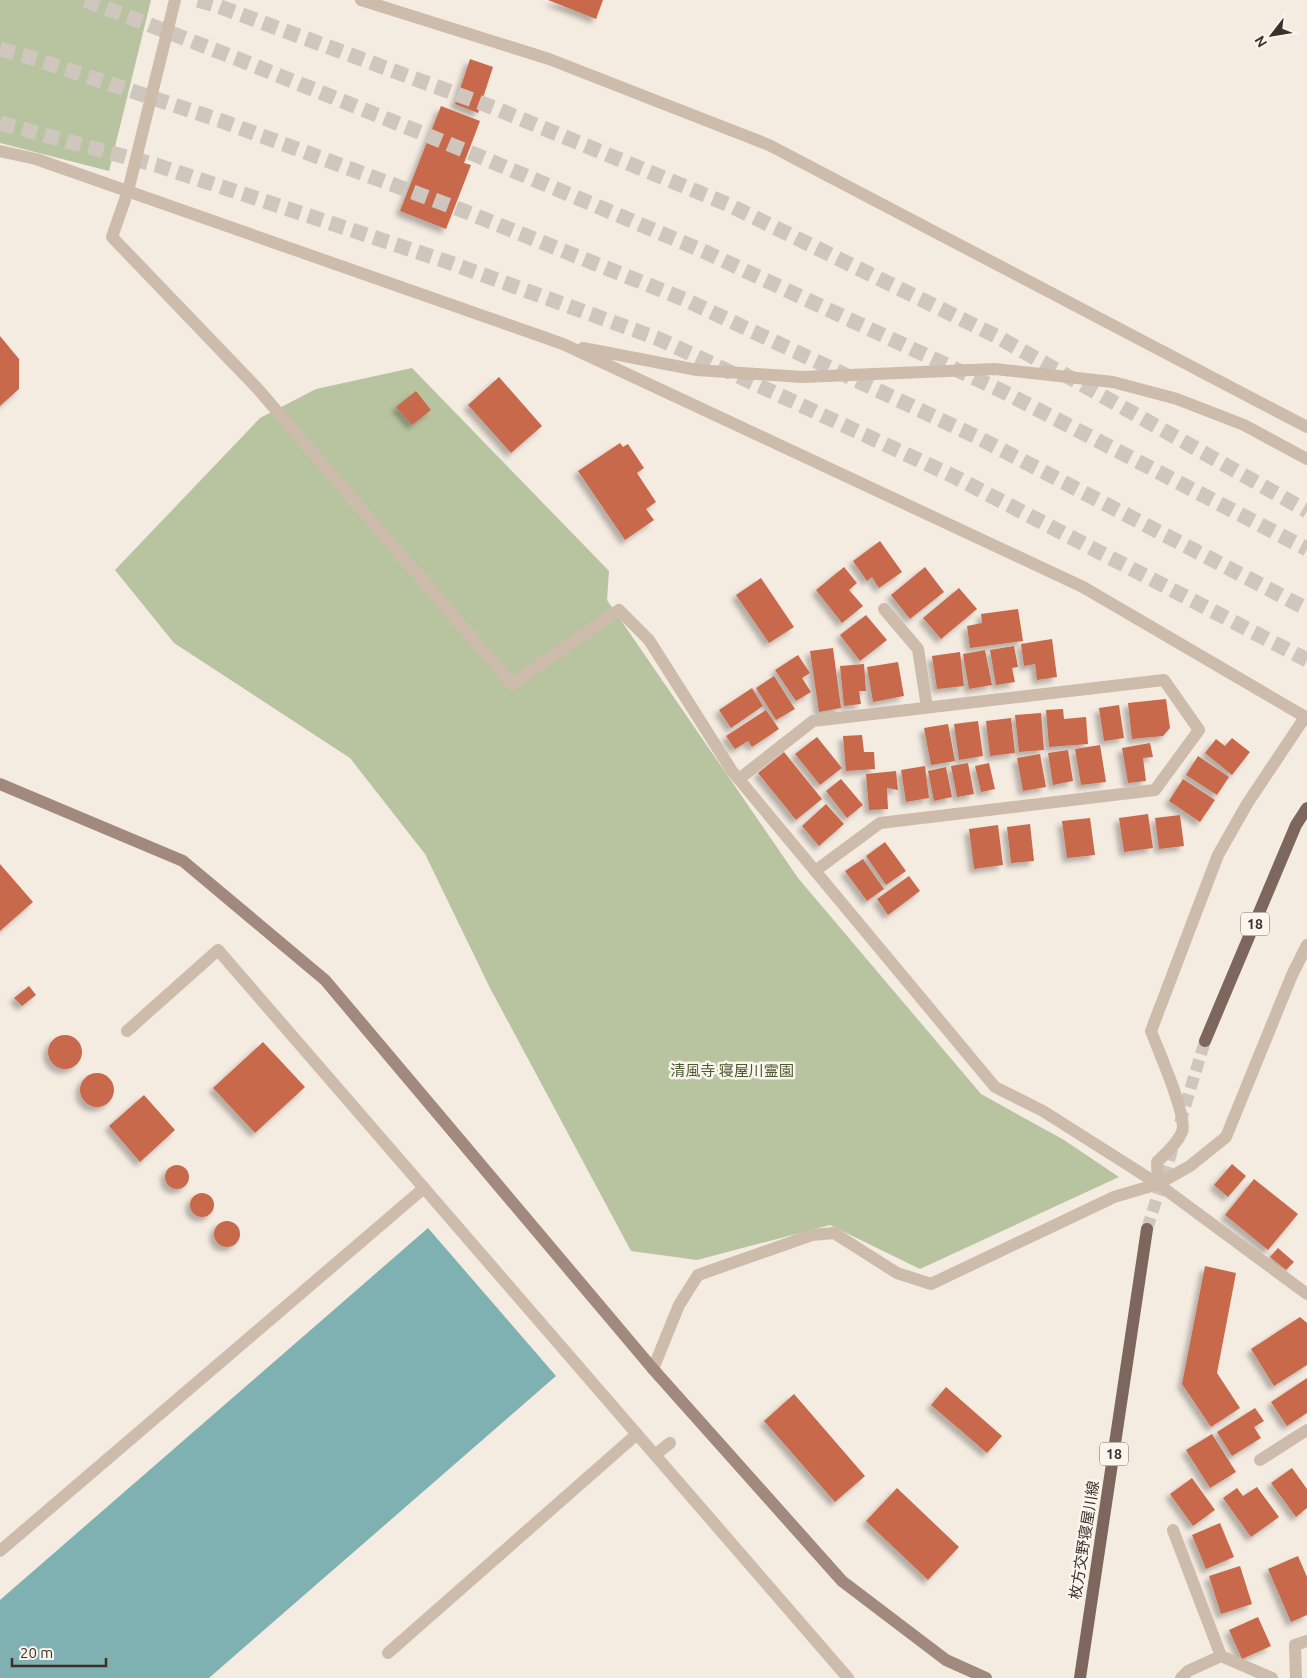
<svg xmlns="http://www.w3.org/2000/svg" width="1307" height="1678" font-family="Ubuntu,'Noto Sans JP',sans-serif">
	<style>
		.green { fill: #b8c4a0 }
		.water { fill: #7fb0b2 }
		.building { fill: #c8694b; filter: url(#shadow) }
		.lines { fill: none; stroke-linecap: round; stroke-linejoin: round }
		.primary-tunnel { stroke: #cfc6bd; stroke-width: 12; stroke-dasharray: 12 6; stroke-linecap: butt }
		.highway-tunnel { stroke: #cfc6bd; stroke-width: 15; stroke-dasharray: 15 8; stroke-linecap: butt }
		.lane { stroke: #cdbbac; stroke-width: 12 }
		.street { stroke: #cdbbac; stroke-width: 12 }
		.secondary { stroke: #a18a7d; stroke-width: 12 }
		.primary { stroke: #7d675c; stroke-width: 12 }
		.labels { text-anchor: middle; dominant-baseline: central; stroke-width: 5; stroke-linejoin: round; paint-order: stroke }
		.shield { fill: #fbf5ee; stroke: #756b66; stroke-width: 1 }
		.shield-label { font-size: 14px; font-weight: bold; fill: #3b302b }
		.park-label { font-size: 15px; fill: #4a5a2e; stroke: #fbf5ee }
		.street-label { font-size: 15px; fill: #3b302b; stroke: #fbf5ee }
	</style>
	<defs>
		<filter id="shadow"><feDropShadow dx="-4.5" dy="4.5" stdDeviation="2.5" flood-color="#0004"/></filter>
	</defs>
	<rect width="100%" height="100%" fill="#f4ebe1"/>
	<g class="green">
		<path d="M0 0H151L109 171 0 143Z"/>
		<path d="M412 368 609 571 607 600 798 878 981 1094 1064 1140 1119 1177 920 1269 830 1225 697 1260 631 1251 490 988 425 854 350 758 174 643 115 570 260 418 316 389Z"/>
	</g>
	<path class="water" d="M428 1228 556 1376 209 1678H0V1600Z"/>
	<g class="building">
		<path d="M548 0H603L596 19Z"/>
		<path d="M470 59 493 67 478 113 455 104Z"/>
		<path d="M441 106 480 121 464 163 471 165 446 229 400 211Z"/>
		<path d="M0 336 19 359V389L0 406Z"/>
		<path d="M499 377 542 426 511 453 468 405Z"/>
		<path d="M416 391 431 410 412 425 396 407Z"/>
		<path d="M620 443 623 447 628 444 644 468 637 473 656 502 646 509 654 520 625 540 578 471Z"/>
		<path d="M880 541 902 572 879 588 872 577 867 581 853 561Z"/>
		<path d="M844 567 857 583 849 590 863 606 842 623 816 590Z"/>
		<path d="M925 567 944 592 910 619 891 595Z"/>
		<path d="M761 578 794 627 769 643 736 595Z"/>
		<path d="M959 588 977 609 941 639 923 618Z"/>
		<path d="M1018 609 1023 641 970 648 967 626 982 623 981 614Z"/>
		<path d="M866 615 887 640 860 661 840 635Z"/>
		<path d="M1052 639 1057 677 1037 680 1035 664 1024 666 1021 644Z"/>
		<path d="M1014 646 1018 667 1012 668 1015 682 996 685 990 650Z"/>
		<path d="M833 648 841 708 819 712 810 651Z"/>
		<path d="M985 650 992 685 969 689 963 654Z"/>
		<path d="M960 652 964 686 937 689 932 656Z"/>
		<path d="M798 655 810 673 802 678 811 692 796 701 775 670Z"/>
		<path d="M898 662 904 696 873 702 867 667Z"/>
		<path d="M864 664 866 691H859L861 704 844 706 840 666Z"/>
		<path d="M774 676 795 709 776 720 756 688Z"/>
		<path d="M752 688 763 706 731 728 719 710Z"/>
		<path d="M1166 699 1170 728 1163 736 1132 739 1128 703Z"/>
		<path d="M1119 705 1124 738 1104 741 1099 708Z"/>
		<path d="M1063 709 1064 719 1086 717 1088 744 1049 747 1046 710Z"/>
		<path d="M766 710 779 729 752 747 748 741 735 749 726 736Z"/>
		<path d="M1041 713 1044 750 1019 752 1015 715Z"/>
		<path d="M1011 718 1015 753 990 756 986 721Z"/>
		<path d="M978 721 983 756 959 760 954 724Z"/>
		<path d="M948 724 955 761 931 765 924 728Z"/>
		<path d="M862 735 864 752H874L875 769 846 771 843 736Z"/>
		<path d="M817 737 842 768 820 785 795 754Z"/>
		<path d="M1232 738 1250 752 1232 775 1205 753 1216 739 1225 746Z"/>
		<path d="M1150 743 1153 757 1143 758 1146 781 1128 783 1122 748Z"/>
		<path d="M1100 745 1106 782 1081 785 1075 749Z"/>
		<path d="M1068 750 1073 781 1053 785 1048 753Z"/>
		<path d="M784 752 822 799 796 820 758 773Z"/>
		<path d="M1040 754 1046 787 1023 791 1017 758Z"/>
		<path d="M1198 756 1229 777 1217 795 1186 775Z"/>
		<path d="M968 763 974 794 957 797 951 766Z"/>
		<path d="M989 763 995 789 981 792 975 766Z"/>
		<path d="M925 766 929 798 906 802 901 770Z"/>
		<path d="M946 767 952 797 934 801 928 771Z"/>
		<path d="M896 771 898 790 887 788 888 809 869 810 866 774Z"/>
		<path d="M841 779 863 805 847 818 826 791Z"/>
		<path d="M1183 779 1215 800 1200 822 1169 801Z"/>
		<path d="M826 804 844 824 819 846 802 826Z"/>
		<path d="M1148 814 1153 848 1124 852 1119 818Z"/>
		<path d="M1180 815 1184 846 1159 849 1155 818Z"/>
		<path d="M1090 818 1095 855 1067 858 1062 821Z"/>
		<path d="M1030 824 1034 861 1011 863 1007 827Z"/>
		<path d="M998 825 1003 865 974 869 969 829Z"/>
		<path d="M885 842 906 871 886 885 866 856Z"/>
		<path d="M863 859 884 889 867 901 845 871Z"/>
		<path d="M0 864 33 902 0 931Z"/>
		<path d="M909 876 920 891 888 915 877 899Z"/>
		<path d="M29 986 36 995 22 1006 14 998Z"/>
		<circle cx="65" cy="1052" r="17"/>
		<path d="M263 1042 305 1087 255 1133 213 1088Z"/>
		<circle cx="97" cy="1090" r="17"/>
		<path d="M144 1095 175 1130 140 1162 109 1126Z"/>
		<path d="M1232 1164 1246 1176 1228 1197 1214 1185Z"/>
		<circle cx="177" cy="1177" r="12"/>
		<path d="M1254 1179 1298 1214 1268 1250 1225 1215Z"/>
		<circle cx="202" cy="1205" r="12"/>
		<circle cx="227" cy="1234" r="13"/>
		<path d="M1278 1248 1294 1262 1286 1270 1270 1257Z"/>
		<path d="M1205 1266 1236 1273 1217 1373 1240 1408 1211 1427 1182 1384Z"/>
		<path d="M1300 1317 1307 1323V1365L1274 1386 1251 1349Z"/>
		<path d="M1307 1378V1413L1287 1426 1271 1402Z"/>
		<path d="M946 1387 1002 1436 987 1453 931 1405Z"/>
		<path d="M794 1394 865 1476 835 1502 764 1421Z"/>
		<path d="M1255 1408 1264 1421 1254 1427 1261 1438 1232 1456 1217 1432Z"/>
		<path d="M1212 1434 1236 1472 1210 1488 1186 1450Z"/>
		<path d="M1292 1468 1307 1489V1508L1296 1517 1271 1483Z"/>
		<path d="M1192 1478 1215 1510 1193 1526 1170 1494Z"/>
		<path d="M1257 1487 1279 1517 1251 1537 1223 1498 1237 1488 1243 1496Z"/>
		<path d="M897 1488 959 1547 928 1580 866 1521Z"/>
		<path d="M1220 1523 1234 1557 1206 1569 1192 1535Z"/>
		<path d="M1298 1556 1307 1577V1615L1291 1622 1268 1569Z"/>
		<path d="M1240 1566 1252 1604 1221 1614 1209 1576Z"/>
		<path d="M1258 1617 1271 1646 1242 1659 1229 1630Z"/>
	</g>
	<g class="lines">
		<g class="primary-tunnel">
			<path d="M1180 1123 1205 1041"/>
			<path d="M1147 1229 1174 1144"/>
		</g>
		<g class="highway-tunnel">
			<path d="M85 0 238 59 481 157 703 251 1000 390 1307 549"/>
			<path d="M198 0 215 5 497 109 727 204 996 336 1307 511"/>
			<path d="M0 49 26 56 219 120 464 211 686 300 977 437 1307 609"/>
			<path d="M0 123 156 165 445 261 659 339 955 477 1307 660"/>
		</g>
		<g class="lane">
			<path d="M884 609 918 649 927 707"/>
			<path d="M127 1031 218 950 848 1678"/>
			<path d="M655 1455 670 1443"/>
			<path d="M1260 1460 1307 1430"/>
			<path d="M1173 1530 1221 1656"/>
			<path d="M0 1551 424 1188"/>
			<path d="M388 1653 637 1434"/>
			<path d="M1181 1678 1188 1671 1221 1656 1272 1678"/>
		</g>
		<g class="street">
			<path d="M175 0 128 191 112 237 257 388 512 684 619 610 649 640 732 771 995 1087 1043 1111 1158 1184 1114 1197 931 1284 897 1273 834 1233 812 1235 698 1275 679 1305 653 1369"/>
			<path d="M361 0 549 59 769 145 1307 427"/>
			<path d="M0 151 36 159 563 344 1083 587 1307 718"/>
			<path d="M583 348 697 370 802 377 995 369 1113 382 1177 399 1244 425 1307 459"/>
			<path d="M1305 717 1247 804 1218 855 1151 1031C1158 1050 1188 1116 1182 1132 1177 1144 1166 1153 1157 1162L1158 1184 1307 1294"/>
			<path d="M739 779 813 721 1164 680 1199 730 1155 790 880 823 815 871"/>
			<path d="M1158 1184 1190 1166 1226 1137 1292 975 1307 945"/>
			<path d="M1296 1678 1295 1645 1307 1641"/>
		</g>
		<path class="secondary" d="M0 784 183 861 325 980 653 1369 842 1581 946 1660 986 1678"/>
		<g class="primary">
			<path d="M1205 1041 1296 825 1307 808"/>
			<path d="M1080 1678 1147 1229"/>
		</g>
	</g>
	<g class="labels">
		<g class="shield">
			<rect x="1241" y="912.5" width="28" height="23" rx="4"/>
			<rect x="1100" y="1442.5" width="28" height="23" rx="4"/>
		</g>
		<g class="shield-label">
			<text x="1255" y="924">18</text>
			<text x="1114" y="1454">18</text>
		</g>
		<g class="park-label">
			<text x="732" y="1070">清風寺 寝屋川霊園</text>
		</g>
		<g class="street-label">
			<text transform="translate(1084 1540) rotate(-81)">枚方交野寝屋川線</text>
		</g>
	</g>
	<g transform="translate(1272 35) rotate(239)" stroke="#fbf5ee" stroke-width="4" paint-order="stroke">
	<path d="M0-4L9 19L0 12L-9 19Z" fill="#3b302b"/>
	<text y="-8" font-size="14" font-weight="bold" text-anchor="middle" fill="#3b302b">N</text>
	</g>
	<path d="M12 1658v8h94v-8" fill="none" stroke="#3b302b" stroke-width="2.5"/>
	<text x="20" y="1658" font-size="15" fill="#3b302b" stroke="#fbf5ee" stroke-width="4" paint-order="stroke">20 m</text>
</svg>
